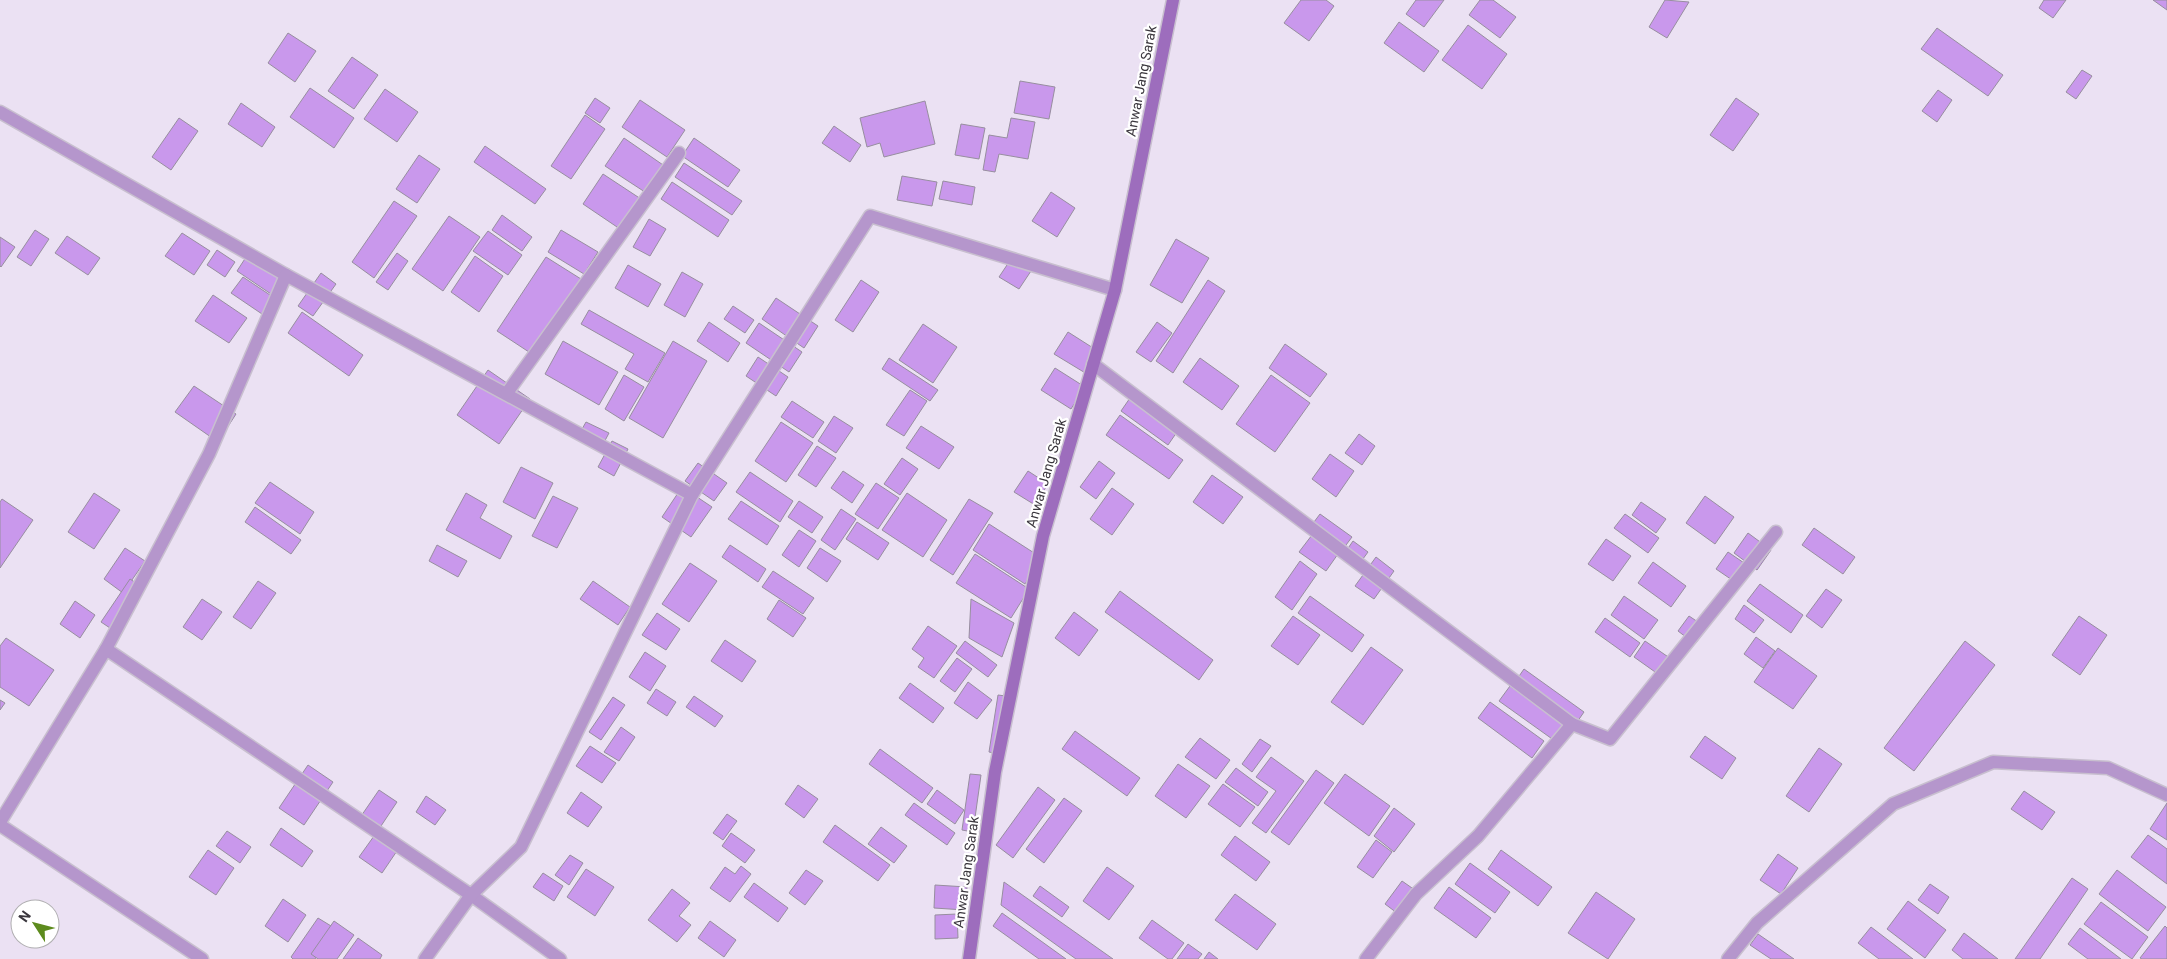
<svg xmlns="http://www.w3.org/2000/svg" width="2167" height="959" font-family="Roboto,sans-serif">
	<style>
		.building { fill: #c998ec; stroke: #978e9f }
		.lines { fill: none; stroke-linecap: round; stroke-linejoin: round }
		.minor-casing { stroke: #c8bfcf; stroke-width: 15 }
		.secondary-casing { stroke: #c8bfcf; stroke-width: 15 }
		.minor { stroke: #b596cc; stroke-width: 12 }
		.secondary { stroke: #9d6dbd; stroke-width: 12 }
		.labels { text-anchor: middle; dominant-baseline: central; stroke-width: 4.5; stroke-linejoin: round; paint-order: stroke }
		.street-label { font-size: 14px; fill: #3a363d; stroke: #fff }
	</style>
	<rect width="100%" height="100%" fill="#ebe1f3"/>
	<g class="building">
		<path d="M1301 0H1326L1334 6 1309 41 1284 23Z"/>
		<path d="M1416 0H1444L1424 27 1406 14Z"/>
		<path d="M1480 0H1493L1516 17 1500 38 1469 15Z"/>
		<path d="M1665 0 1689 2 1667 38 1649 27Z"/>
		<path d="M2044 0H2066L2053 18 2039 8Z"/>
		<path d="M2153 0H2167V10Z"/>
		<path d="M1399 22 1439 51 1424 72 1384 43Z"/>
		<path d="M1468 25 1507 54 1482 89 1442 60Z"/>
		<path d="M1937 28 2003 75 1988 96 1921 49Z"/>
		<path d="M288 33 316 51 295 82 268 63Z"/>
		<path d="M352 57 378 75 354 109 328 91Z"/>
		<path d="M2082 70 2092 76 2076 99 2066 92Z"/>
		<path d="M1020 81 1055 87 1049 119 1014 113Z"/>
		<path d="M310 88 354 118 334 148 290 117Z"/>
		<path d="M385 89 418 112 397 142 364 119Z"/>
		<path d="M1938 90 1952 100 1937 122 1922 111Z"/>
		<path d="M595 98 610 108 600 123 585 113Z"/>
		<path d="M1736 98 1759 114 1733 151 1710 135Z"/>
		<path d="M640 100 685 130 667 157 622 127Z"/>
		<path d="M925 101 935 144 884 157 880 143 867 147 860 118Z"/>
		<path d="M241 103 275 127 262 147 228 124Z"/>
		<path d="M585 115 605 129 571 179 551 166Z"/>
		<path d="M179 118 198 131 171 170 152 157Z"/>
		<path d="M1011 118 1035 122 1028 159 999 154 995 172 983 170 989 135 1007 138Z"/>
		<path d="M961 124 985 128 979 159 955 155Z"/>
		<path d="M834 126 861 145 850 162 822 143Z"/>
		<path d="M624 138 666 167 648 194 605 166Z"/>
		<path d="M694 138 740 170 728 187 682 156Z"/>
		<path d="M485 146 546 189 535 204 474 162Z"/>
		<path d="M419 155 440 169 417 203 396 189Z"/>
		<path d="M684 163 742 201 732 215 675 177Z"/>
		<path d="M603 174 641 199 620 229 583 204Z"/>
		<path d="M902 176 937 182 932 206 897 200Z"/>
		<path d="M943 181 975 187 972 205 939 199Z"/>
		<path d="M672 182 729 220 718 237 661 199Z"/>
		<path d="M1051 192 1075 208 1057 237 1032 221Z"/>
		<path d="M394 201 417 216 374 278 352 262Z"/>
		<path d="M502 215 532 237 522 251 492 230Z"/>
		<path d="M449 216 480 237 443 291 412 269Z"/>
		<path d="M649 219 666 229 650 256 633 247Z"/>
		<path d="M35 230 49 239 31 266 17 257Z"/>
		<path d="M561 230 598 252 584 274 548 252Z"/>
		<path d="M488 231 522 255 508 275 473 251Z"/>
		<path d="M182 233 210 251 194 275 165 256Z"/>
		<path d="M67 236 100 258 88 275 55 253Z"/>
		<path d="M0 237 15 247 1 267 0 266Z"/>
		<path d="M1176 239 1209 258 1182 303 1150 285Z"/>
		<path d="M217 250 235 262 225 277 207 265Z"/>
		<path d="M250 251 284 274 271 294 237 271Z"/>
		<path d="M397 253 408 261 388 290 376 282Z"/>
		<path d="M1015 253 1035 265 1019 289 999 277Z"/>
		<path d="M475 256 503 276 479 312 451 292Z"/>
		<path d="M546 257 581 279 532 354 497 331Z"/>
		<path d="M628 265 661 284 648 307 615 288Z"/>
		<path d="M682 272 703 284 685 317 664 305Z"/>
		<path d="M321 273 336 284 313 316 298 306Z"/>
		<path d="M243 277 273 297 262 314 231 293Z"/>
		<path d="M861 280 879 292 853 332 835 320Z"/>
		<path d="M1208 280 1225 291 1173 373 1156 361Z"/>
		<path d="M213 295 247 318 229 343 195 321Z"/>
		<path d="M776 298 818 326 804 348 762 319Z"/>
		<path d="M733 306 754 320 745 333 724 319Z"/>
		<path d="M589 310 665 353 648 382 625 369 634 354 581 324Z"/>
		<path d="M302 312 363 355 349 376 288 333Z"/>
		<path d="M709 322 740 343 728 362 697 341Z"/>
		<path d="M1157 322 1172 333 1151 362 1136 352Z"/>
		<path d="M759 323 802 352 789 372 746 343Z"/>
		<path d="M923 324 957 347 933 383 899 360Z"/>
		<path d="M1068 332 1101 353 1087 374 1054 354Z"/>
		<path d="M563 341 618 372 599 405 545 374Z"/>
		<path d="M673 341 707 361 663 438 629 418Z"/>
		<path d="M1285 344 1327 374 1310 397 1269 368Z"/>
		<path d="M758 357 788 377 776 396 746 376Z"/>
		<path d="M889 358 938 390 930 401 882 369Z"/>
		<path d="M1200 358 1239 386 1222 410 1183 382Z"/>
		<path d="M1055 368 1085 387 1071 409 1041 390Z"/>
		<path d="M488 370 530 399 499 444 457 415Z"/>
		<path d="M624 375 644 387 624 421 605 409Z"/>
		<path d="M1271 375 1310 403 1275 452 1236 424Z"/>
		<path d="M194 386 236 414 218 442 175 412Z"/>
		<path d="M910 390 927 401 904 436 886 425Z"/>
		<path d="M1130 398 1177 432 1168 445 1121 411Z"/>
		<path d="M792 401 824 422 813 438 781 417Z"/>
		<path d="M1120 415 1183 460 1169 479 1106 435Z"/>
		<path d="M834 416 853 428 836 453 818 441Z"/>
		<path d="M586 422 609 433 600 450 577 438Z"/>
		<path d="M781 422 813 443 786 482 755 461Z"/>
		<path d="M921 426 954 447 939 469 906 448Z"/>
		<path d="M1359 434 1375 446 1362 465 1345 453Z"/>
		<path d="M612 441 628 449 614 476 598 467Z"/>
		<path d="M817 446 836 458 816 487 798 475Z"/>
		<path d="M1330 454 1354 471 1336 497 1312 479Z"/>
		<path d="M902 458 918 469 900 495 884 484Z"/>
		<path d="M1099 461 1115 473 1096 499 1080 487Z"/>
		<path d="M698 463 727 483 714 501 685 481Z"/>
		<path d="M521 467 553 483 535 519 503 502Z"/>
		<path d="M843 471 864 485 852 503 831 488Z"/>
		<path d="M1028 471 1048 484 1035 505 1014 492Z"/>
		<path d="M750 472 793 501 780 522 736 492Z"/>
		<path d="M1212 475 1243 497 1223 524 1193 502Z"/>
		<path d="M270 482 314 512 300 534 255 503Z"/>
		<path d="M876 483 899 498 878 529 855 514Z"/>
		<path d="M682 487 712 507 691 537 662 517Z"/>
		<path d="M1112 488 1134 504 1112 535 1090 519Z"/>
		<path d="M94 493 120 510 94 549 68 532Z"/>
		<path d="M466 493 487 505 480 518 512 536 500 559 446 530Z"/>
		<path d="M907 493 947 520 923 557 882 530Z"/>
		<path d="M553 496 578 508 557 548 532 536Z"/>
		<path d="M1705 496 1734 517 1715 544 1686 523Z"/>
		<path d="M2 499 33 520 0 568V502Z"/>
		<path d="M969 499 993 513 953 575 930 560Z"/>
		<path d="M741 501 779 526 767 545 728 519Z"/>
		<path d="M799 501 823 517 812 533 788 517Z"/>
		<path d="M1641 502 1666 519 1656 533 1632 515Z"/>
		<path d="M255 507 301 540 291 554 245 522Z"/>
		<path d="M841 509 856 519 835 550 821 540Z"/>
		<path d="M1320 514 1352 537 1343 549 1311 526Z"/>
		<path d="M1625 514 1659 538 1648 553 1614 528Z"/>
		<path d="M857 522 889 543 878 560 846 539Z"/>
		<path d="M989 524 1042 558 1025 584 973 550Z"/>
		<path d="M1814 528 1855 557 1843 574 1802 545Z"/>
		<path d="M799 530 816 541 799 567 782 555Z"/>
		<path d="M1748 533 1771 550 1757 570 1734 553Z"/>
		<path d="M1312 535 1338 554 1326 571 1299 552Z"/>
		<path d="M1606 539 1631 556 1613 581 1588 564Z"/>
		<path d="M1353 541 1368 552 1357 567 1342 557Z"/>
		<path d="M437 545 467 561 458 577 429 561Z"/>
		<path d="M730 545 766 569 758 582 722 557Z"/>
		<path d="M125 548 145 561 123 593 104 579Z"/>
		<path d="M820 548 841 561 827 582 807 568Z"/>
		<path d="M1728 552 1750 567 1738 584 1716 569Z"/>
		<path d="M975 554 1029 589 1011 618 956 583Z"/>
		<path d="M1376 557 1394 571 1374 599 1355 586Z"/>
		<path d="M1300 561 1317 574 1292 610 1275 597Z"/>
		<path d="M1653 562 1686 586 1671 607 1638 583Z"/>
		<path d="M690 563 717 581 689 622 662 604Z"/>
		<path d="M773 571 814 598 803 614 762 587Z"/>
		<path d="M130 579 145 589 116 632 101 622Z"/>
		<path d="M258 581 276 593 251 629 233 617Z"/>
		<path d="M593 581 630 607 618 625 580 599Z"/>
		<path d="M1760 584 1803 615 1791 633 1747 601Z"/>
		<path d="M1826 589 1842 600 1822 628 1806 616Z"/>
		<path d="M1120 591 1213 660 1199 680 1105 612Z"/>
		<path d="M1310 596 1364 635 1352 652 1298 613Z"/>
		<path d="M1624 596 1658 620 1644 639 1611 615Z"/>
		<path d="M202 599 222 612 202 640 183 627Z"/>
		<path d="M971 599 1014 623 1002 657 969 638Z"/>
		<path d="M779 600 806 618 793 637 767 619Z"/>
		<path d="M75 601 95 615 80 638 60 624Z"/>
		<path d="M1744 605 1764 620 1754 633 1735 619Z"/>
		<path d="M1074 612 1098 630 1079 656 1055 638Z"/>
		<path d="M657 613 680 629 666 650 642 635Z"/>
		<path d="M1293 616 1320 635 1298 665 1271 646Z"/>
		<path d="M1689 616 1707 628 1695 644 1678 631Z"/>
		<path d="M2079 616 2107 635 2080 675 2052 655Z"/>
		<path d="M1605 618 1640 643 1630 657 1595 632Z"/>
		<path d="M928 626 957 646 934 678 918 667 924 658 912 649Z"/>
		<path d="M1756 637 1775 651 1763 668 1744 654Z"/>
		<path d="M6 638 54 670 29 706 0 687V646Z"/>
		<path d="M725 640 756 661 742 682 711 661Z"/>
		<path d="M965 641 997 665 988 677 956 653Z"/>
		<path d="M1645 641 1677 663 1665 679 1634 657Z"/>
		<path d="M1965 641 1995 665 1914 771 1884 748Z"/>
		<path d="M1371 647 1403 670 1363 725 1331 702Z"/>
		<path d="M1778 648 1817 676 1793 709 1754 682Z"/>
		<path d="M645 652 666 666 650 691 629 677Z"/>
		<path d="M957 658 972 669 955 692 940 681Z"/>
		<path d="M1524 669 1584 712 1575 725 1515 682Z"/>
		<path d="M968 682 992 700 977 719 954 703Z"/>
		<path d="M910 683 944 708 933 723 899 698Z"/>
		<path d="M1510 686 1566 726 1555 741 1499 701Z"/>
		<path d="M656 689 676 702 667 716 647 703Z"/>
		<path d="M998 695 1014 697 1005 755 989 752Z"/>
		<path d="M694 696 723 716 715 727 686 707Z"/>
		<path d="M613 697 625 705 601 740 589 732Z"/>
		<path d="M0 700 5 703 0 710Z"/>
		<path d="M1490 702 1544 741 1532 758 1478 718Z"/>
		<path d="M621 727 635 737 619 761 604 752Z"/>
		<path d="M1075 731 1140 778 1127 796 1062 749Z"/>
		<path d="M1705 736 1736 758 1722 779 1690 757Z"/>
		<path d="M1200 738 1230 760 1216 779 1185 757Z"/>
		<path d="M1260 739 1271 746 1252 772 1242 764Z"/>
		<path d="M590 746 616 763 602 783 576 766Z"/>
		<path d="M1819 748 1842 764 1809 812 1786 796Z"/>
		<path d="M880 749 933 788 922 803 869 764Z"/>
		<path d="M1271 757 1304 781 1266 833 1252 823 1276 791 1256 777Z"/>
		<path d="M1178 764 1210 786 1186 818 1155 796Z"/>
		<path d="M308 765 333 782 304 825 279 808Z"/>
		<path d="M1236 768 1268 792 1258 806 1225 782Z"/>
		<path d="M1316 770 1334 783 1289 845 1271 832Z"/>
		<path d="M970 774 981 775 973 832 962 830Z"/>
		<path d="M1345 774 1390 806 1369 836 1324 803Z"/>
		<path d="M1223 784 1255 807 1240 827 1208 804Z"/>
		<path d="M798 785 818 799 804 818 785 804Z"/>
		<path d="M1038 787 1055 800 1013 858 996 845Z"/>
		<path d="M379 790 397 802 375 835 357 822Z"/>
		<path d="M937 790 964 810 955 824 927 804Z"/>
		<path d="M2024 791 2055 812 2042 830 2011 809Z"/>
		<path d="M581 792 602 807 588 827 567 813Z"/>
		<path d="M426 796 446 810 435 825 416 812Z"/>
		<path d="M1064 798 1082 811 1044 863 1026 849Z"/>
		<path d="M914 803 955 833 947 845 905 815Z"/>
		<path d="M2167 803V840L2150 829Z"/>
		<path d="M1394 808 1415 824 1394 852 1374 836Z"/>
		<path d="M727 814 737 821 723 840 713 833Z"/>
		<path d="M835 825 890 865 878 881 823 842Z"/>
		<path d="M881 827 907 846 894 863 868 844Z"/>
		<path d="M281 828 313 851 302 867 270 845Z"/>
		<path d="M379 829 401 845 382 873 359 857Z"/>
		<path d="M227 831 251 847 240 863 216 846Z"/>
		<path d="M731 833 755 850 745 863 722 846Z"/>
		<path d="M2148 835 2167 849V884L2131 857Z"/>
		<path d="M1235 836 1270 862 1256 881 1221 855Z"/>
		<path d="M1376 840 1392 852 1373 878 1357 867Z"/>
		<path d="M208 850 234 868 216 895 189 877Z"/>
		<path d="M1501 850 1552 887 1538 906 1488 869Z"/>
		<path d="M1778 854 1798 868 1781 894 1760 880Z"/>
		<path d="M570 855 583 863 569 885 555 875Z"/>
		<path d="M1470 863 1510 892 1495 913 1455 884Z"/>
		<path d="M741 866 751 874 730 902 710 888 725 867 735 874Z"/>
		<path d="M1107 867 1134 886 1109 920 1083 901Z"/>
		<path d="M586 869 614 887 595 916 567 897Z"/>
		<path d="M806 870 823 881 805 905 789 893Z"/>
		<path d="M2117 870 2166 907 2148 931 2099 894Z"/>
		<path d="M543 873 563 886 554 901 533 887Z"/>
		<path d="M2072 878 2088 889 2040 959H2015Z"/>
		<path d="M1402 881 1422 895 1405 919 1385 904Z"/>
		<path d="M1004 882 1113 959H1076L1001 905Z"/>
		<path d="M754 883 788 908 778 922 744 897Z"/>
		<path d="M1930 884 1949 897 1938 914 1918 900Z"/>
		<path d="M935 885 967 887 965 910 934 908Z"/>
		<path d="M1040 886 1069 907 1062 917 1033 896Z"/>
		<path d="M1449 887 1491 918 1476 938 1434 908Z"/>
		<path d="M672 889 690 903 679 916 691 925 677 942 648 920Z"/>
		<path d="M1596 892 1635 919 1608 959 1568 933Z"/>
		<path d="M1235 894 1276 924 1257 950 1215 920Z"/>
		<path d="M283 899 306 915 288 942 265 926Z"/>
		<path d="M1908 901 1946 930 1925 958 1887 929Z"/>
		<path d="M2101 902 2148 937 2132 959 2084 924Z"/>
		<path d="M1002 913 1066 959H1039L993 926Z"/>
		<path d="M957 914 958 938 935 939V915Z"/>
		<path d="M318 918 336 929 315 959H293L291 957Z"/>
		<path d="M1152 920 1184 943 1172 959H1168L1139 938Z"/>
		<path d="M334 921 354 935 337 959H318L311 954Z"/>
		<path d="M710 921 736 940 724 957 698 938Z"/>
		<path d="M2165 926 2167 928V959H2142L2140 958Z"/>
		<path d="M1871 927 1913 959H1879L1858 943Z"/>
		<path d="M2080 928 2121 959H2088L2068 944Z"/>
		<path d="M1964 933 1998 959H1963L1952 950Z"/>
		<path d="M1758 934 1794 959H1771L1750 945Z"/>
		<path d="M358 938 382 955 380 959H343Z"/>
		<path d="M1188 944 1202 954 1198 959H1177Z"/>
		<path d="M1209 952 1218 959H1204Z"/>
	</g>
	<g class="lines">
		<g class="minor-casing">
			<g id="minor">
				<path d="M0 112 286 275 692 495"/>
				<path d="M1093 364 1572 724"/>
				<path d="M507 393 679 153"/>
				<path d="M106 649 471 895 560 959"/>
				<path d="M0 822 106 649 209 454 286 275"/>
				<path d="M0 825 202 959"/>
				<path d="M425 959 471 895 521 847 692 495 870 216 1115 290"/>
				<path d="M1366 959 1416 894 1478 836 1572 724 1610 739 1776 532"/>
				<path d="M1728 959 1757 923 1893 804 1993 762 2108 768 2167 795"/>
			</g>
		</g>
		<g class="secondary-casing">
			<path id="secondary" d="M969 959 995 772 1043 536 1115 290 1173 0"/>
		</g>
		<use href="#minor" class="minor"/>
		<use href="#secondary" class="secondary"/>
	</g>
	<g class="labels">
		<g class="street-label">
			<text transform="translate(1141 81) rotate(-79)">Anwar Jang Sarak</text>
			<text transform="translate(1046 473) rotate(-74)">Anwar Jang Sarak</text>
			<text transform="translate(966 872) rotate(-82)">Anwar Jang Sarak</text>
		</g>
	</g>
	<g transform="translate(35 924) rotate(306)"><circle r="24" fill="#ffffff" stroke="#b0afb1"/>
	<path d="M0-4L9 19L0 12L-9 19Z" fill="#5d8b1d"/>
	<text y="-8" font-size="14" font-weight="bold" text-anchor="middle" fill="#3a363d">N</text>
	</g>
</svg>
